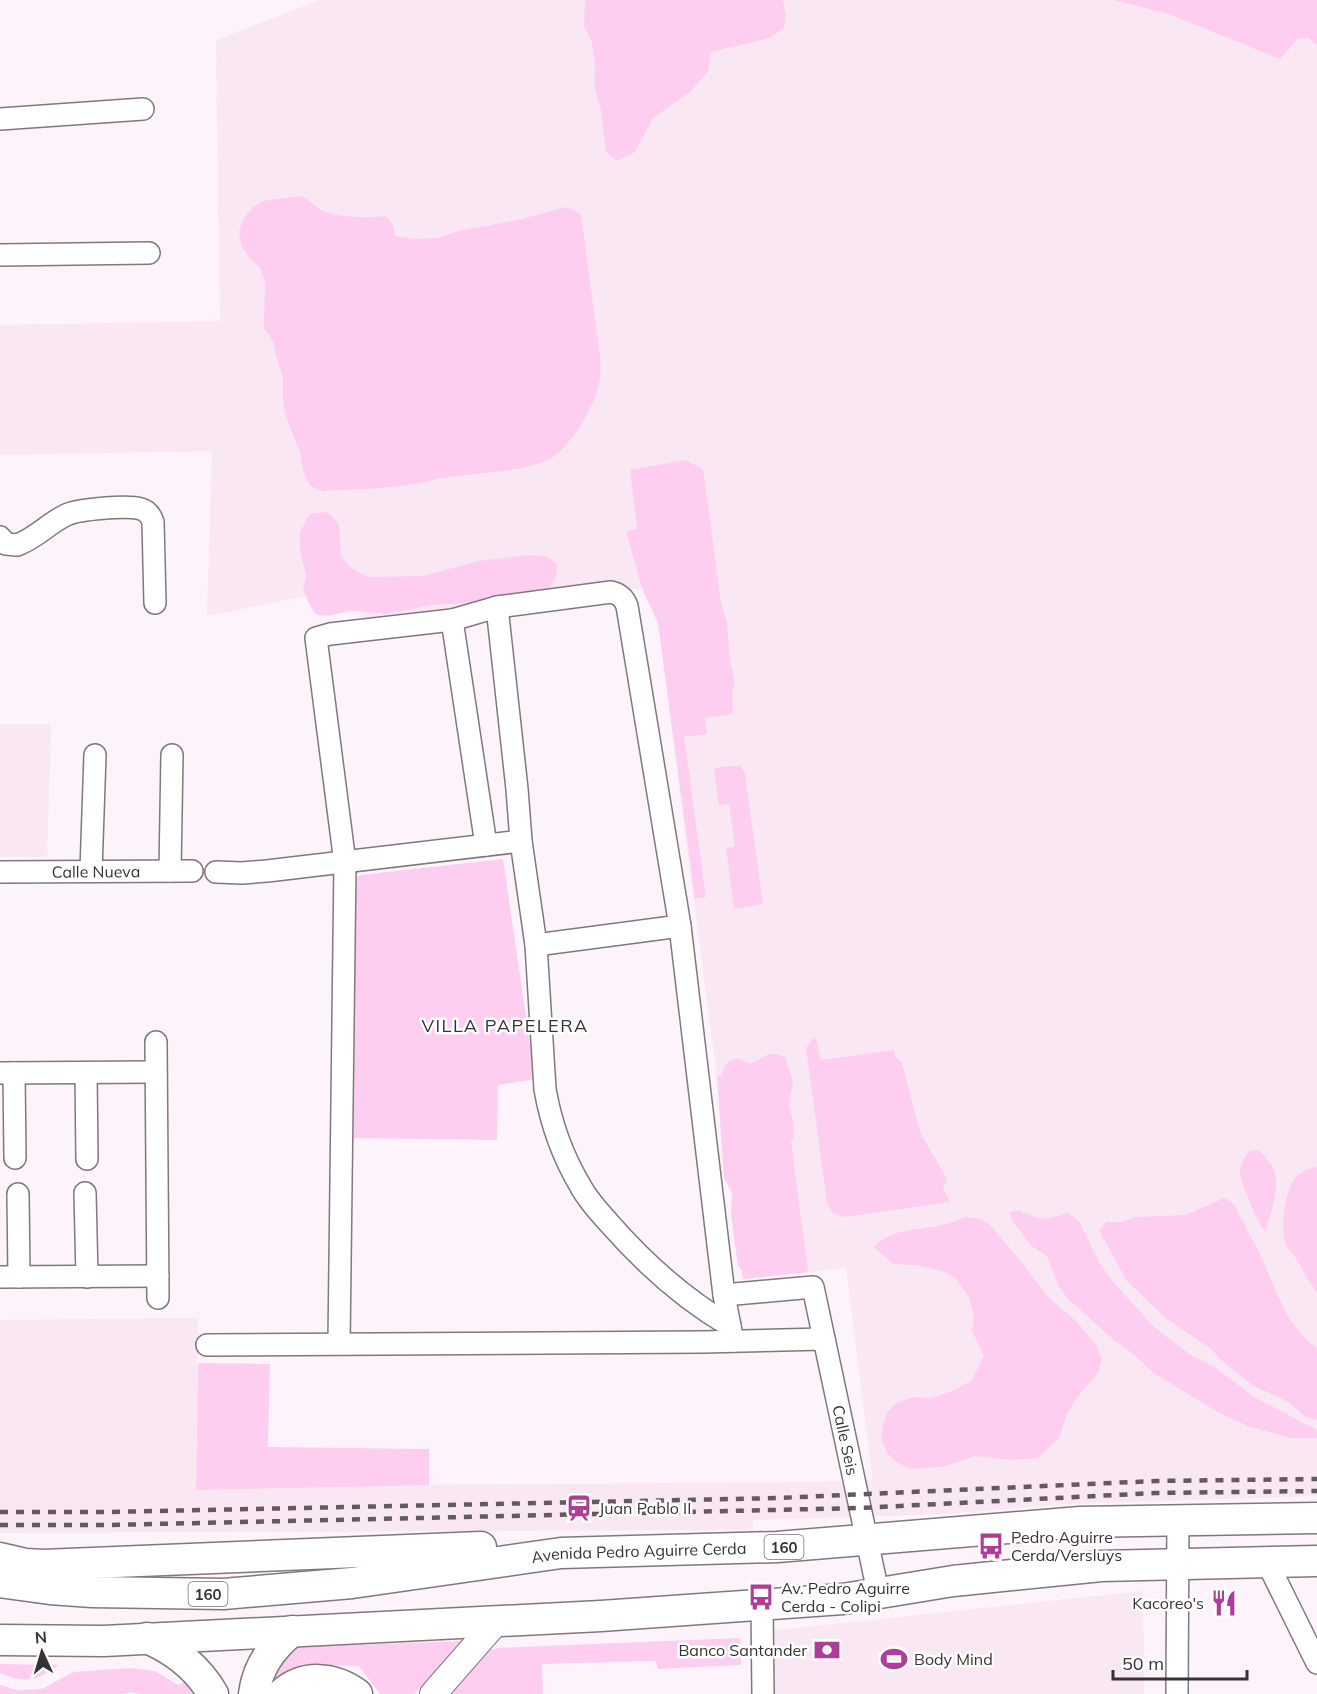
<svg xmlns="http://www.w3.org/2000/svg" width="1317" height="1694" font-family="Mulish,sans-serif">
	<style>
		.built { fill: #f9e7f3 }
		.green { fill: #fecef0 }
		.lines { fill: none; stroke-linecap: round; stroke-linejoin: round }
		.minor-casing { stroke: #81787e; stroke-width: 24 }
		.major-casing { stroke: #81787e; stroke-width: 28 }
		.highway-casing { stroke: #81787e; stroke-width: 33 }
		.minor { stroke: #fff; stroke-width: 21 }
		.major { stroke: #fff; stroke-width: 26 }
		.highway { stroke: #fff; stroke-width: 30 }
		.rail { stroke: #615b5f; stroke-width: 4.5; stroke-dasharray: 8 8; stroke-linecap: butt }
		.labels { text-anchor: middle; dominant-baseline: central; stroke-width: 5; stroke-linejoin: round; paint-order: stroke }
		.shield { fill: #fff; stroke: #737072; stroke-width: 1.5 }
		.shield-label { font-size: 15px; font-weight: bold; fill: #373335 }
		.street-label { font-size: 16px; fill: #373335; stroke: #fff }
		.poi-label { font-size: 16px; fill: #373335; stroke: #fff; text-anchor: start }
		.neighbourhood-label { font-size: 18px; letter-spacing: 1.5px; fill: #373335; stroke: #fff }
	</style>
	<rect width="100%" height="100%" fill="#fdf3fa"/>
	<g class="built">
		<path d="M320 0H1317V1496L1069 1504 945 1514 753 1520V1530L0 1533V1320L198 1318 196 1490 393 1485 809 1482 873 1480 846 1268 743 1279 658 623 642 588 362 625 360 611 332 614 329 591 207 616 212 451 0 455V325L220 321 216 40Z"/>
		<path d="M51 724 47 857H0V724Z"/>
		<path d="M1143 1591 1144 1694H771L768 1631Z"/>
	</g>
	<g class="green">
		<path d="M585 0H783L786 15 784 28 770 38 711 52 708 72 690 92 653 118 635 152 617 161 606 152 601 111 594 85 595 65 592 42 584 26Z"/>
		<path d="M1114 0H1317V46L1309 38 1298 39 1280 59 1168 14Z"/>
		<path d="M302 196C309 200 314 205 321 210 335 218 371 218 386 216L393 225 395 236 415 239 437 238 458 231 518 220 566 207 581 214 600 356C601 366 601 377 598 388 593 409 569 449 550 459 524 472 479 473 450 477 438 478 426 482 414 484 385 489 353 489 323 491L310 486 303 471 300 452 286 417 283 403V377L277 359 273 341 264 328 265 281 260 268 248 256 241 245 239 231 243 219 253 207 263 201Z"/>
		<path d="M685 460 703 469 721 602 727 623 730 660 735 684 732 691 733 714 705 718 707 734 684 737 706 897 695 899 658 623 642 588 626 531 637 529 630 470Z"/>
		<path d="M326 512 333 517 339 526 341 556 351 568 368 577 423 576 479 561 528 555 546 556 556 564 557 573 549 591 470 603 432 605 386 614 350 610 329 616 317 615 312 609 303 590 306 576 300 550V532L310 514Z"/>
		<path d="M740 765 745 774 763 904 734 909 726 848 735 847 729 804 719 805 714 768Z"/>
		<path d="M503 859 535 1079 498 1085 497 1140 352 1138 356 878 361 875Z"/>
		<path d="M815 1036 821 1060 894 1050 895 1057 902 1063 920 1132 947 1179 943 1188 950 1202 844 1217 833 1213 827 1203 806 1048Z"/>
		<path d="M769 1054 779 1055 786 1058 793 1083 789 1105 793 1123 794 1138 791 1141 808 1272 743 1279 742 1271 738 1266 731 1216 732 1193 724 1178 717 1076H722C723 1064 728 1062 738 1058L750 1064Z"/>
		<path d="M1258 1150C1265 1156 1272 1164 1275 1173 1279 1191 1271 1214 1265 1231 1257 1222 1242 1185 1240 1173 1239 1165 1245 1158 1249 1151Z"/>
		<path d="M1317 1167V1292C1308 1283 1304 1271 1297 1260 1294 1255 1289 1250 1286 1245 1280 1231 1285 1188 1296 1177 1302 1171 1309 1169 1317 1167Z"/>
		<path d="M1224 1198C1240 1205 1235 1210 1243 1222 1250 1235 1258 1249 1264 1263 1277 1293 1288 1328 1317 1348V1420L1306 1417 1288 1402 1252 1385 1221 1360 1211 1349 1164 1317 1126 1280 1099 1230 1106 1222H1122L1137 1217 1186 1215Z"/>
		<path d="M1019 1210C1041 1221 1044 1221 1068 1213L1079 1221 1099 1262 1114 1283 1154 1327 1191 1355 1214 1367 1256 1398 1317 1430V1438H1291L1247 1426 1216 1411 1152 1372 1136 1356 1115 1341 1068 1299 1058 1285 1047 1256 1031 1246 1012 1220 1010 1212Z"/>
		<path d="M965 1217 980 1219 990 1225 1024 1265 1047 1296 1077 1322 1096 1345 1102 1358 1099 1371 1076 1399 1066 1416 1059 1438 1038 1458 1010 1460 975 1456 942 1467 923 1468 911 1469 896 1462 887 1453 881 1439 883 1425 888 1411 897 1403 913 1397 931 1398 952 1391 971 1381 984 1356 972 1331 974 1315 969 1297 955 1278 945 1272 916 1265 893 1264 874 1247C894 1227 917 1231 942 1225 950 1224 958 1220 965 1217Z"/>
		<path d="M198 1363 270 1364 268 1447 429 1449V1485L196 1490Z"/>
		<path d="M740 1638 741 1665 658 1669 656 1661 542 1664 543 1694H448L485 1652 497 1648Z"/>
		<path d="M465 1641 414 1694H380L359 1666 313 1665 291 1674 273 1691 274 1670 289 1647Z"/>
		<path d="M0 1664 59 1665C36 1681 26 1684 0 1673Z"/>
		<path d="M130 1668 155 1671 178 1685 186 1681 195 1694H139L132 1692 121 1694H0V1685L17 1690 42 1689 73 1672Z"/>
	</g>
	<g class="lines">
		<g class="minor-casing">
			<g id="minor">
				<path d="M0 119 143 109"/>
				<path d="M0 255 149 253"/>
				<path d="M0 537 6 544 17 545C35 539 49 523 66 515 78 509 128 505 141 509 148 511 151 516 153 522L155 603"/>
				<path d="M497 607 517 789 521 841 536 945 545 1089C551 1124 563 1157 581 1187 588 1200 599 1212 609 1223 644 1263 684 1299 730 1326L733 1341"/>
				<path d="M452 620 486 845"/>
				<path d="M91 871 95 755"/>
				<path d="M170 871 172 755"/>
				<path id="s1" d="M0 872 192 871"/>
				<path d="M216 872 242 873 267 871 521 841"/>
				<path d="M536 945 680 926"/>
				<path d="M156 1042 158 1298"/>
				<path d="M0 1073 156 1072"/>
				<path d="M14 1073 15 1158"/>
				<path d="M86 1073 87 1159"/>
				<path d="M85 1193 87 1277"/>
				<path d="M18 1194 19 1277"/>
				<path d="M0 1277 158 1276"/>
				<path id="s2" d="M724 1295 813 1287 878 1592"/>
				<path d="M339 1343 345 863 316 638 330 634 452 620 497 607 611 592C620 594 624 598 627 606L680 926 724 1295 730 1326"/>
				<path d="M207 1345 703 1342 824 1339"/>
				<path d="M1267 1562 1317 1663"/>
				<path d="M762 1606 763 1694"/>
				<path d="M1177 1694 1178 1519"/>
			</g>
		</g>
		<g class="major-casing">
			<path id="major" d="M433 1694 497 1621"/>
		</g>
		<g class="highway-casing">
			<g id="highway">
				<path d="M0 1558 26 1564 43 1565 481 1547"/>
				<path id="s3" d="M0 1582 50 1589 92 1592 223 1594 352 1583 561 1553 777 1547 1080 1522 1317 1518"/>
				<path d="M147 1638C175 1650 198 1668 213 1694"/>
				<path d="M0 1640 104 1641 601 1616 843 1599 953 1581 1101 1566 1317 1561"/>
				<path d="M254 1694C257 1668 272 1647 292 1631"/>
				<path d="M282 1694C304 1674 334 1677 357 1694"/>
			</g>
		</g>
		<use href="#minor" class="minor"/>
		<use href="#major" class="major"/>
		<use href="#highway" class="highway"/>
		<g class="rail">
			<path d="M0 1512H110L778 1498 1155 1481 1317 1479"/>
			<path d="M0 1525H110L860 1508 1155 1493 1317 1491"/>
		</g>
	</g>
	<defs>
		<g id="station-bare" transform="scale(2.07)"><path d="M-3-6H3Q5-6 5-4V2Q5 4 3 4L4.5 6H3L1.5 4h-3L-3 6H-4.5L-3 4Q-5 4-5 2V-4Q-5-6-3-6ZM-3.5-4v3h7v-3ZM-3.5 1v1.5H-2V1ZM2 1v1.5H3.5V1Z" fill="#af3c96" stroke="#fff" stroke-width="2.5" paint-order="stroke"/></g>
		<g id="bus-bare" transform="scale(2.07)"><path d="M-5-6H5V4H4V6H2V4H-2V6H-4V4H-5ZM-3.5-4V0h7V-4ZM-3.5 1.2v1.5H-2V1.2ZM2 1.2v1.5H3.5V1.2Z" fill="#af3c96" stroke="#fff" stroke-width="2.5" paint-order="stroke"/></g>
		<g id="restaurant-bare" transform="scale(2.07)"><path d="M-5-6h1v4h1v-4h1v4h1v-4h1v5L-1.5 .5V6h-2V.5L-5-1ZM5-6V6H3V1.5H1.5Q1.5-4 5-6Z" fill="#af3c96" stroke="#fff" stroke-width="2.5" paint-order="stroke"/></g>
		<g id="bank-bare" transform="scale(2.07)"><path d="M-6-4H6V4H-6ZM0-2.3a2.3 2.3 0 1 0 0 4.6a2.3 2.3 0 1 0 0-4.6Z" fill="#af3c96" stroke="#fff" stroke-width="2.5" paint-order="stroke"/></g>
		<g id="stadium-bare" transform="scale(2.07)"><path d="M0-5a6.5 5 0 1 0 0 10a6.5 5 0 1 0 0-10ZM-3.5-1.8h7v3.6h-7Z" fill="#af3c96" stroke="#fff" stroke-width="2.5" paint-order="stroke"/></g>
	</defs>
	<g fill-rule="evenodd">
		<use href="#station-bare" x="579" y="1508"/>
		<use href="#bus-bare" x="991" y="1546"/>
		<use href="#bus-bare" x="761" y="1597"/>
		<use href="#restaurant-bare" x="1224" y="1603"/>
		<use href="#bank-bare" x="827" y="1650"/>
		<use href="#stadium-bare" x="894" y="1659"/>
	</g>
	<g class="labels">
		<g class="shield">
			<rect x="764.5" y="1535" width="39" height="24" rx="4.5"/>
			<rect x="188.5" y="1582" width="39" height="24" rx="4.5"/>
		</g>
		<g class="shield-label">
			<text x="784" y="1547">160</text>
			<text x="208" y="1594">160</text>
		</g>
		<g class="street-label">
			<text stroke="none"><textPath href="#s1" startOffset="96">Calle Nueva</textPath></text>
			<text stroke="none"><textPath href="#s2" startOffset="246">Calle Seis</textPath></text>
			<text stroke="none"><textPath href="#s3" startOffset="642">Avenida Pedro Aguirre Cerda</textPath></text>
		</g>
		<g class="poi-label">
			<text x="599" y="1508">Juan Pablo II</text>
			<text x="1011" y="1537">Pedro Aguirre<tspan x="1011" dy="18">Cerda/Versluys</tspan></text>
			<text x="781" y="1588">Av. Pedro Aguirre<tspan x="781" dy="18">Cerda - Colipi</tspan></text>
			<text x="1204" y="1603" text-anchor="end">Kacoreo's</text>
			<text x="807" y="1650" text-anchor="end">Banco Santander</text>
			<text x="914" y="1659">Body Mind</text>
		</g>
		<g class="neighbourhood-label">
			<text x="505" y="1025">VILLA PAPELERA</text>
		</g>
	</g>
	<g transform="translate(42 1652) rotate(356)" stroke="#ffffff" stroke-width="4.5" paint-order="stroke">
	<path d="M0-4.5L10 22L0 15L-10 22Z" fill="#373335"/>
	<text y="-9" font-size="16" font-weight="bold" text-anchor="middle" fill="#373335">N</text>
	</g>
	<path d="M1113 1670v9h134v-9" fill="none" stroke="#373335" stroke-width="3"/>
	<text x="1122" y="1670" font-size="18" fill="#373335" stroke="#ffffff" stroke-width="4.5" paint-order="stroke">50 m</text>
</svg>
